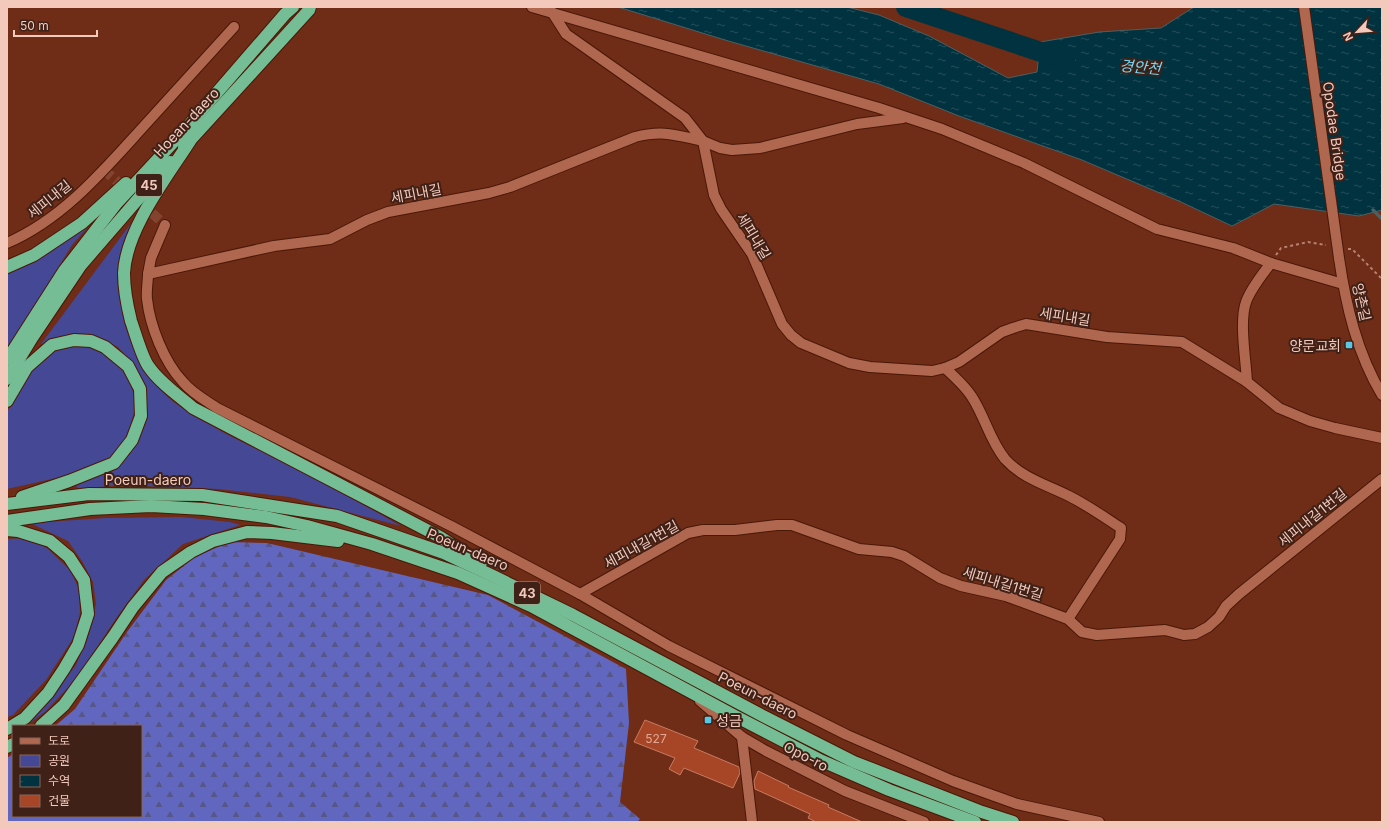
<svg xmlns="http://www.w3.org/2000/svg" width="1389" height="829" font-family="Inter,'Noto Sans KR',sans-serif">
	<style>
		.green { fill: #454895 }
		.forest { fill: url(#forest-firs) }
		.water { fill: url(#water-ripples); stroke: #496064 }
		.lines { fill: none; stroke-linecap: round; stroke-linejoin: round }
		.stream { stroke: #496064; stroke-width: 3.5 }
		.river { stroke: #00333f; stroke-width: 20 }
		.building { fill: #a74626; stroke: #c77b63 }
		.minor-tunnel { stroke: #83442f; stroke-width: 10; stroke-dasharray: 10 5; stroke-linecap: butt }
		.minor-casing { stroke: #4a1807; stroke-width: 12 }
		.highway-casing { stroke: #4a1807; stroke-width: 14 }
		.path { stroke: #b88271; stroke-width: 2; stroke-dasharray: 3 3; stroke-linecap: butt }
		.minor { stroke: #b06750; stroke-width: 10 }
		.highway { stroke: #75bd94; stroke-width: 12 }
		.minor-bridge-casing { stroke: #4a1807; stroke-width: 12; stroke-linecap: butt }
		.minor-bridge { stroke: #b06750; stroke-width: 10 }
		.poi-dot { fill: #5ac8e5; stroke: #3f2117; stroke-width: 1.5 }
		.labels { text-anchor: middle; dominant-baseline: central; stroke-width: 4; stroke-linejoin: round; paint-order: stroke }
		.number-label { font-size: 12px; fill: #e0a896 }
		.shield { fill: #3f2117; stroke: #bd978a; stroke-width: 1 }
		.shield-label { font-size: 13px; font-weight: bold; fill: #f3c9bc }
		.street-label { font-size: 14px; fill: #f3c9bc; stroke: #3f2117 }
		.poi-label { font-size: 14px; fill: #f3c9bc; stroke: #3f2117; text-anchor: end }
		.water-label { font-size: 15px; font-style: italic; fill: #78d9f4; stroke: #3f2117 }
	</style>
	<defs>
		<pattern id="forest-firs" width="22" height="20" patternUnits="userSpaceOnUse"><rect width="22" height="20" fill="#6167bf"/><path d="M5 1l3.5 6h-7zM16 11l3.5 6h-7z" fill="#575689"/></pattern>
		<pattern id="water-ripples" width="26" height="14" patternUnits="userSpaceOnUse"><rect width="26" height="14" fill="#00333f"/><path d="M2 4q2-2 4 0t4 0M15 11q2-2 4 0t4 0" fill="none" stroke="#264f59"/></pattern>
	</defs>
	<rect width="100%" height="100%" fill="#6f2c16"/>
	<g class="green">
		<path d="M99 214 72 245 7 351V273L51 251Z"/>
		<path d="M132 222C125 243 118 264 119 287 121 327 142 378 175 403 206 425 244 443 278 460 320 481 361 503 401 526L290 497 218 489 119 485 79 489 76 486 115 465 137 443 146 413 147 388 137 370 118 347 94 336 73 333 41 344Z"/>
		<path d="M65 345H84L102 350 120 365 129 379 134 395V413L127 438 111 458 83 472 7 489V412L20 389 38 362Z"/>
		<path d="M181 517 230 522 240 525 183 544 144 580 115 620 75 680 45 712 25 726H19L50 699 76 665 87 639 96 604 93 582 82 561 68 541 30 523 106 518Z"/>
		<path d="M28 538 48 549 70 570 79 589 80 613 74 637 46 680 13 715 7 717V539Z"/>
	</g>
	<path class="forest" d="M229 542 267 543 488 595 626 669 629 723 620 802 640 819 637 822H7V758L13 754V816H141V726H55L75 709 127 632 166 580 195 557Z"/>
	<path class="water" d="M618 7H847L879 15 929 36 1008 78 1037 72 1040 42 1099 32 1161 28 1194 7H1382V210L1359 216 1274 204 1232 226 1181 202 1082 160 959 116 879 84 725 40Z"/>
	<g class="lines">
		<path class="stream" d="M1373 210 1382 219"/>
		<path class="river" d="M906 7 1065 60"/>
	</g>
	<g class="building">
		<path d="M645 720 698 741 694 748 739 767 740 773 733 788 684 768 680 775 669 769 675 758 634 742Z"/>
		<path d="M758 771 789 786 788 787 829 805 828 807 862 822H816L808 818 810 814 755 789 754 781Z"/>
	</g>
	<g class="lines">
		<g class="minor-tunnel">
			<path d="M104 170 128 191"/>
			<path d="M141 203 165 225"/>
		</g>
		<g class="minor-casing">
			<g id="minor">
				<path d="M532 7 879 108 942 129 1024 163 1157 229 1233 248 1271 263 1343 284"/>
				<path d="M552 12 566 34 685 118 703 141 720 148 732 150 760 148 857 124 903 118"/>
				<path d="M165 225 151 258 148 274 274 246 330 239 367 220 388 212 489 193 510 187 635 137C663 130 675 135 703 141L714 195 721 209 752 254 782 324 791 335 801 343 849 363 870 367 932 371 945 368 959 362 1002 332 1013 328 1026 324 1107 337 1182 342 1247 382 1279 408 1310 421 1335 428 1382 438"/>
				<path d="M7 243C63 219 104 170 144 126 174 93 204 60 234 27"/>
				<path d="M1339 258C1346 306 1357 353 1382 395"/>
				<path d="M148 274C148 282 146 291 147 299 150 326 164 362 183 382 192 393 205 400 217 408L453 527 580 594 669 646 847 735 953 781 1017 804 1099 822"/>
				<path d="M945 368C955 377 965 386 972 397 985 417 990 441 1005 459 1022 478 1047 485 1069 496 1087 505 1104 517 1121 528L1120 539 1068 619"/>
				<path d="M1247 382C1246 360 1239 322 1246 302 1251 288 1262 275 1271 263"/>
				<path d="M580 594 688 533 703 530H735L777 525H792L859 549 892 552 904 556 940 578 961 586 1006 596 1068 619 1082 632 1097 635 1165 630 1184 635 1195 634 1208 627 1219 617 1226 606 1239 594 1382 479"/>
				<path d="M700 701 742 737 766 751 845 791 924 822"/>
				<path d="M742 737 752 822"/>
			</g>
		</g>
		<g class="highway-casing">
			<g id="highway">
				<path d="M190 141C167 177 126 229 124 273 124 290 127 305 131 321 135 332 142 358 149 367 160 383 178 395 193 408L440 537 481 563"/>
				<path d="M184 147 309 10 310 7"/>
				<path d="M7 267 34 255 82 223 126 183"/>
				<path d="M7 360 64 271 116 204 182 133 285 14 293 7"/>
				<path d="M7 379 32 338 81 265 170 162"/>
				<path d="M7 401 27 367 52 345 74 340 91 341 105 347 128 366 140 389 141 416 132 440 114 463 69 481 22 497"/>
				<path d="M7 504 89 494 202 495 337 516 444 553 493 576 573 615 763 716 854 762 982 812 1013 822"/>
				<path d="M7 521 90 509 151 506 204 509 266 517 307 526 372 544 458 573 531 606 735 716 822 761 889 790 975 822"/>
				<path d="M7 530 18 531 50 541 69 557 84 580 88 614 78 645 64 669 48 693 25 718 7 729"/>
				<path d="M41 726 64 705 113 637 133 607 162 572 191 552 213 541 247 532 272 533 338 541"/>
				<path d="M7 747 13 744"/>
			</g>
		</g>
		<g class="path">
			<path d="M1348 249H1352L1382 279"/>
			<path d="M1276 255 1281 248 1308 242 1326 245"/>
		</g>
		<use href="#minor" class="minor"/>
		<use href="#highway" class="highway"/>
		<g class="minor-bridge-casing">
			<path id="minor-bridge" d="M1304 7 1339 258"/>
		</g>
		<use href="#minor-bridge" class="minor-bridge"/>
	</g>
	<g class="poi-dot">
		<rect x="1345" y="341" width="8" height="8" rx="2"/>
		<rect x="704" y="716" width="8" height="8" rx="2"/>
	</g>
	<g class="labels">
		<g class="number-label">
			<text x="656" y="738">527</text>
		</g>
		<g class="shield">
			<rect x="136" y="174" width="26" height="22" rx="3"/>
			<rect x="514" y="582" width="26" height="22" rx="3"/>
		</g>
		<g class="shield-label">
			<text x="149" y="185">45</text>
			<text x="527" y="593">43</text>
		</g>
		<g class="street-label">
			<text transform="translate(186 122) rotate(-47)">Hoean-daero</text>
			<text transform="translate(1335 131) rotate(82)">Opodae Bridge</text>
			<text transform="translate(416 193) rotate(-11)">세피내길</text>
			<text transform="translate(49 199) rotate(-39)">세피내길</text>
			<text transform="translate(754 236) rotate(59)">세피내길</text>
			<text transform="translate(1362 302) rotate(77)">양촌길</text>
			<text transform="translate(1065 316) rotate(9)">세피내길</text>
			<text x="148" y="479">Poeun-daero</text>
			<text transform="translate(1312 517) rotate(-39)">세피내길1번길</text>
			<text transform="translate(641 544) rotate(-29)">세피내길1번길</text>
			<text transform="translate(468 549) rotate(23)">Poeun-daero</text>
			<text transform="translate(1003 583) rotate(17)">세피내길1번길</text>
			<text transform="translate(758 695) rotate(27)">Poeun-daero</text>
			<text transform="translate(806 756) rotate(27)">Opo-ro</text>
		</g>
		<g class="poi-label">
			<text x="1341" y="345">양문교회</text>
			<text x="716" y="720" text-anchor="start">성금</text>
		</g>
		<g class="water-label">
			<text transform="translate(1140 67) rotate(5)">경안천</text>
		</g>
	</g>
	<rect width="1389" height="829" fill="none" stroke="#f3c9bc" stroke-width="16"/>
	<rect x="12" y="725" width="130" height="92" fill="#3f2117" stroke="#876459"/>
	<rect x="20" y="738" width="20" height="6" fill="#b06750" stroke="#876459"/>
	<text x="48" y="745" font-size="12" fill="#f3c9bc">도로</text>
	<rect x="20" y="755" width="20" height="12" fill="#454895" stroke="#876459"/>
	<text x="48" y="765" font-size="12" fill="#f3c9bc">공원</text>
	<rect x="20" y="775" width="20" height="12" fill="url(#water-ripples)" stroke="#876459"/>
	<text x="48" y="785" font-size="12" fill="#f3c9bc">수역</text>
	<rect x="20" y="795" width="20" height="12" fill="#a74626" stroke="#876459"/>
	<text x="48" y="805" font-size="12" fill="#f3c9bc">건물</text>
	<g transform="translate(1357 32) rotate(244)" stroke="#3f2117" stroke-width="3" paint-order="stroke">
	<path d="M0-3L7 15L0 10L-7 15Z" fill="#f3c9bc"/>
	<text y="-6" font-size="11" font-weight="bold" text-anchor="middle" fill="#f3c9bc">N</text>
	</g>
	<path d="M14 30v6h83v-6" fill="none" stroke="#f3c9bc" stroke-width="2"/>
	<text x="20" y="30" font-size="12" fill="#f3c9bc" stroke="#3f2117" stroke-width="3" paint-order="stroke">50 m</text>
</svg>
